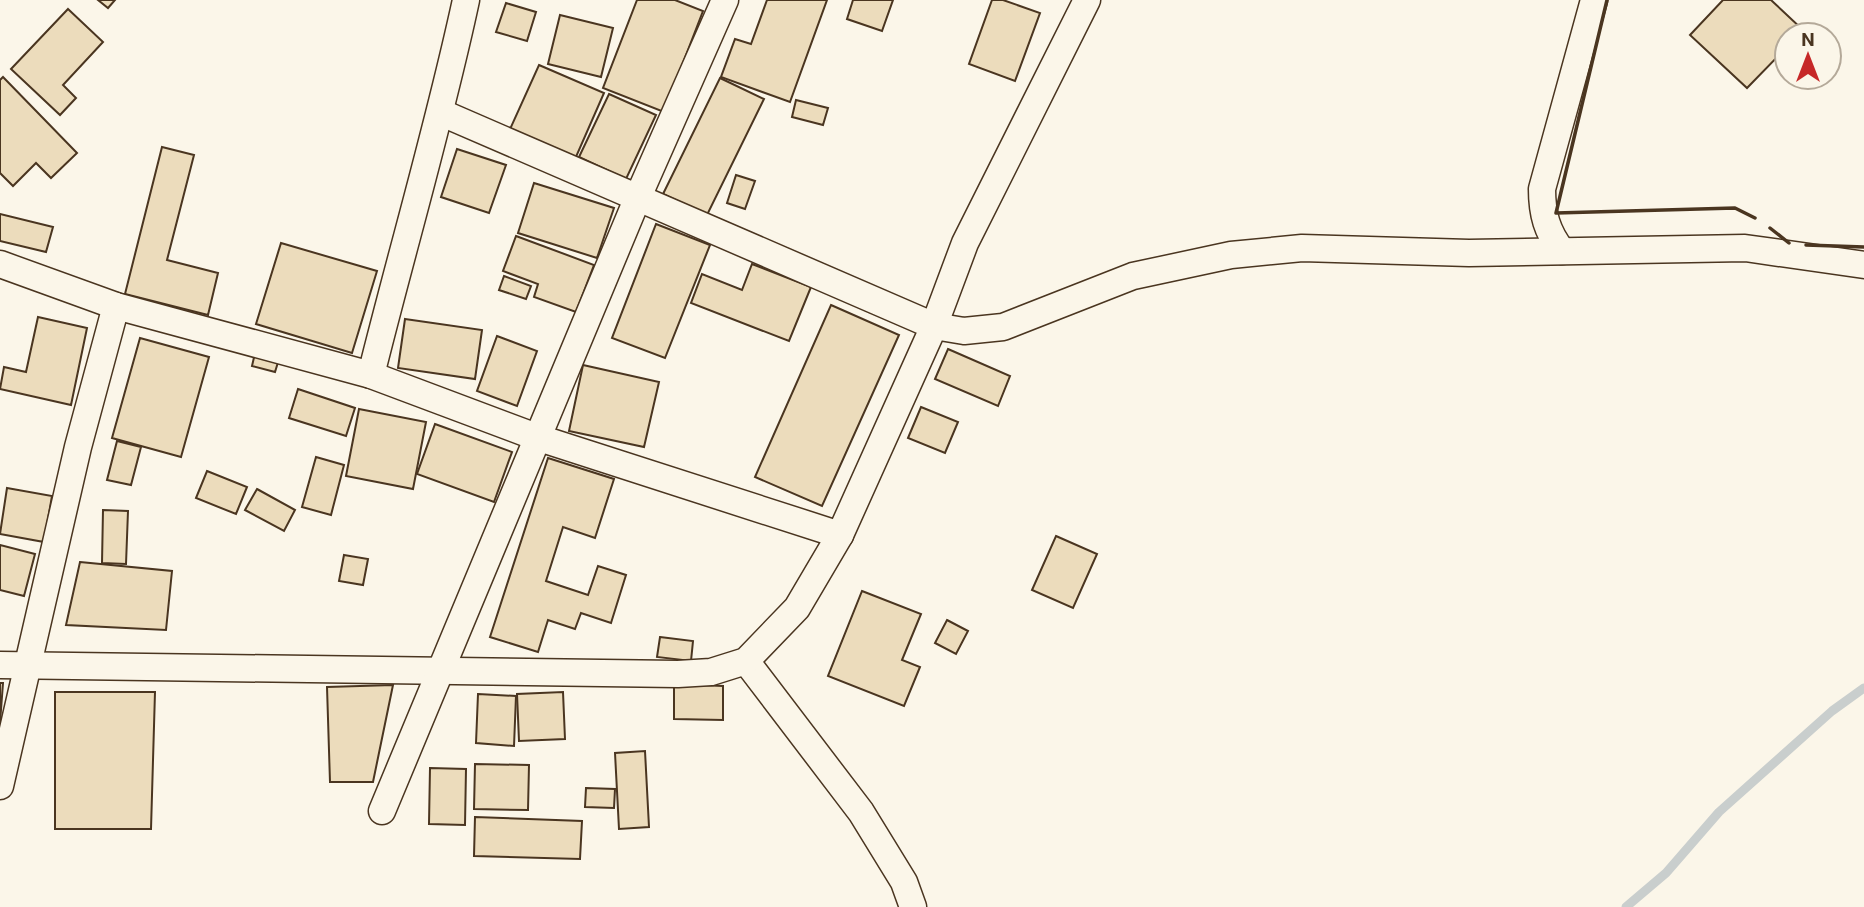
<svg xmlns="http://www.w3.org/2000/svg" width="1864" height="907" font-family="Roboto,sans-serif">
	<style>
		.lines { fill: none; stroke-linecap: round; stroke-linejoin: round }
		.stream { stroke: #c9cecd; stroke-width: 9 }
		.building { fill: #ecdcbc; stroke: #4a3520; stroke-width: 2 }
		.street-casing { stroke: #4a3520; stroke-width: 29 }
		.street { stroke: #fbf6e9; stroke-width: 26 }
		.wall { stroke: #4a3520; stroke-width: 3.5 }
	</style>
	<rect width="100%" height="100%" fill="#fbf6e9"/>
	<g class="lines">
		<path class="stream" d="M1626 907 1666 873 1719 812 1832 711 1864 688"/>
	</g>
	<g class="building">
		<path d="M98 0H115L108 8Z"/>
		<path d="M637 0H675L703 11 664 112 603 88Z"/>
		<path d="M767 0H827L790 102 721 77 735 39 751 44Z"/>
		<path d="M853 0H893L882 31 847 19Z"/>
		<path d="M992 0H1003L1040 13 1015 81 969 64Z"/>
		<path d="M1723 0H1771L1803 30 1798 35H1787V47L1747 88 1690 35Z"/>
		<path d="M506 3 536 12 527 41 496 32Z"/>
		<path d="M68 9 103 42 63 85 76 98 60 115 11 69Z"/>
		<path d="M560 15 613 28 601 77 548 64Z"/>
		<path d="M539 65 604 93 572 166 506 138Z"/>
		<path d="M3 77 77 153 51 178 36 163 13 186 0 173V80Z"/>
		<path d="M720 78 764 99 707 215 663 194Z"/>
		<path d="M609 94 656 115 626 179 579 157Z"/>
		<path d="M796 100 828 108 823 125 792 117Z"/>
		<path d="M162 147 194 155 167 260 218 273 208 315 125 294Z"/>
		<path d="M457 149 506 165 489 213 441 197Z"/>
		<path d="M736 175 755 181 745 209 727 203Z"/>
		<path d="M534 183 614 208 597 258 518 233Z"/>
		<path d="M0 214 53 227 46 252 0 241Z"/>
		<path d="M656 224 710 245 665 358 612 338Z"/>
		<path d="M516 236 594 265 576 312 534 297 538 284 503 271Z"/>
		<path d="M281 243 377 271 352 353 256 324Z"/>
		<path d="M752 264 811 287 789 341 691 303 702 274 742 290Z"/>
		<path d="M504 276 531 286 526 299 499 290Z"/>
		<path d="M831 305 899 335 822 506 755 477Z"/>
		<path d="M38 317 87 328 71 405 0 389 4 367 26 372Z"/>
		<path d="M405 319 482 330 475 379 398 368Z"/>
		<path d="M497 336 537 351 517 406 477 391Z"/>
		<path d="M140 338 209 357 181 457 112 438Z"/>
		<path d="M948 349 1010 376 998 406 935 379Z"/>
		<path d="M255 353 279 359 275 372 252 366Z"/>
		<path d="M583 365 659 382 644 447 569 431Z"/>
		<path d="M298 389 355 408 346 436 289 418Z"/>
		<path d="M921 407 958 422 945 453 908 438Z"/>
		<path d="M359 409 426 422 413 489 346 476Z"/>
		<path d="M435 424 512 452 494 502 417 474Z"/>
		<path d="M117 441 141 447 131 485 107 480Z"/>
		<path d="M316 457 344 465 331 515 302 507Z"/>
		<path d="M548 458 614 479 595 538 563 527 546 581 588 595 598 566 626 575 611 623 581 613 575 629 548 620 538 652 490 637Z"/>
		<path d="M207 471 247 487 236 514 196 498Z"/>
		<path d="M7 488 52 496 44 542 0 534Z"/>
		<path d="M257 489 295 510 284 531 245 510Z"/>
		<path d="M103 510 128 511 126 564 102 563Z"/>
		<path d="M1056 536 1097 554 1073 608 1032 590Z"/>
		<path d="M0 545 35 554 24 596 0 590Z"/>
		<path d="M344 555 368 559 363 585 339 581Z"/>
		<path d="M80 562 172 571 166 630 66 625Z"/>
		<path d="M862 591 921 614 902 660 920 667 904 706 828 676Z"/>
		<path d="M947 620 968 631 956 654 935 643Z"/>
		<path d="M660 637 693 641 691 661 657 657Z"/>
		<path d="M0 683H3L0 723Z"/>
		<path d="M674 684 723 686V720L674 719Z"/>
		<path d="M393 685 373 782H330L327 687Z"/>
		<path d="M55 692H155L151 829H55Z"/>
		<path d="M563 692 565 739 519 741 517 694Z"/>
		<path d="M478 694 516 696 514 746 476 743Z"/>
		<path d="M645 751 649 827 619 829 615 753Z"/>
		<path d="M475 764 529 765 528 810 474 809Z"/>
		<path d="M430 768 466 769 465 825 429 824Z"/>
		<path d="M586 788 615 789 614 808 585 807Z"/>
		<path d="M475 817 582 821 580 859 474 856Z"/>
	</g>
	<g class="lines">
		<g class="street-casing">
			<g id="street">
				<path d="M442 113 934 326 964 331 1003 327 1133 276 1231 255 1302 248 1469 253 1745 248 1864 265"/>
				<path d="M1562 251C1547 232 1542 214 1542 189L1594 0"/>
				<path d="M0 264 116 306 371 375 539 438 840 535"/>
				<path d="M371 375C402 250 439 126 466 0"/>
				<path d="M746 661 861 812 904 882 913 907"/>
				<path d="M0 665 678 674 711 672 746 661 797 608 840 535 934 326 965 243 1087 0"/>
				<path d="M0 786 78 447 116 306"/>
				<path d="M382 811 638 197 725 0"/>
			</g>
		</g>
		<use href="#street" class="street"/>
		<g class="wall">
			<path d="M1607 0 1556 213 1735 208 1755 218"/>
			<path d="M1770 228 1789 243"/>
			<path d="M1806 245 1864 247"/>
		</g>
	</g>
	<g transform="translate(1808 56)"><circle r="33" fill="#fbf6e9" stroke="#b4a999" stroke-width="2"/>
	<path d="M0-5L12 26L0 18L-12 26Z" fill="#c62828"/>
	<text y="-10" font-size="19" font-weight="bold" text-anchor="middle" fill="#4a3520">N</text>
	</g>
</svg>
